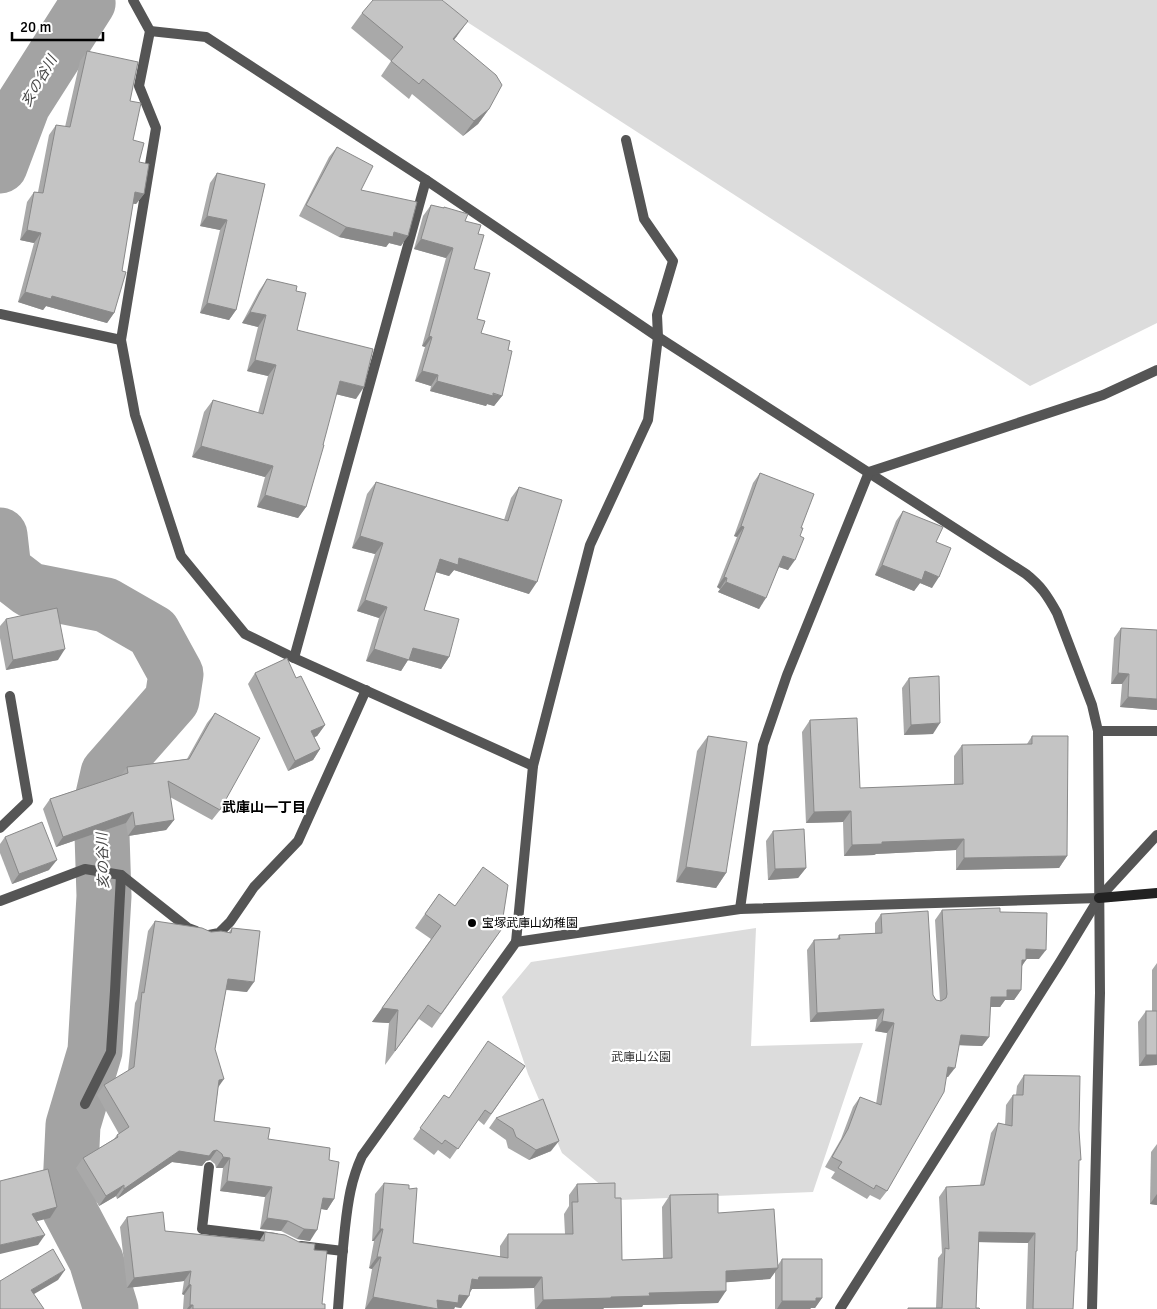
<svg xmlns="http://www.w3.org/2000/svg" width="1157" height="1309" font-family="Signika,'Noto Sans JP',sans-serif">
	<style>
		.green { fill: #dcdcdc }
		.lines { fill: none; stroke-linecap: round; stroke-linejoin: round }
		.river { stroke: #a3a3a3; stroke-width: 55 }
		.street { stroke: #555; stroke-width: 10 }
		.secondary { stroke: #222; stroke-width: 10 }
		.wall { fill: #a9a9a9 }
		.shaded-wall { fill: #898989 }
		.building { fill: #c4c4c4; stroke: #898989 }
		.poi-dot { fill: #000; stroke: #fff; stroke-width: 2 }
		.labels { text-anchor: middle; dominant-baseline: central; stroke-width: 4.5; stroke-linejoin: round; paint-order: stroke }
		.poi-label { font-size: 12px; fill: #000; stroke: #fff; text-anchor: start }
		.park-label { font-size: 12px; fill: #333; stroke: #fff }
		.water-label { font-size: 14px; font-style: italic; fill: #444; stroke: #fff }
		.neighbourhood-label { font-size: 14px; font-weight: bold; fill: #000; stroke: #fff }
	</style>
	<rect width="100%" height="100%" fill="#fff"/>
	<g class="green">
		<path d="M443 0H1157V323L1030 386 461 18Z"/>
		<path d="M756 928 751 1046 863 1043 813 1192 619 1200 562 1153 528 1074 502 997 531 962Z"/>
	</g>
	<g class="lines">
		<g class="river">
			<path d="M0 166 23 105 88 3 87 0"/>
			<path d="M0 535 4 570 30 590 106 605 153 632 176 674 172 700 108 773 101 804 104 896 95 1051 73 1125 69 1209 96 1260 111 1309"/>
		</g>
		<g class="street">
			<path d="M133 0 150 31 139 86 156 128 121 340 135 415 181 556 245 634 294 658 533 766"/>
			<path d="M150 31 206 37 426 180 658 337 1026 574C1041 586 1047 595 1057 613L1092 705 1098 731 1100 993 1092 1309"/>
			<path d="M0 314 121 340"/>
			<path d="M294 658 426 180"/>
			<path d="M1098 731H1157"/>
			<path d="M0 828 28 801 10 696"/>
			<path d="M0 901 85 869 121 875 188 928 196 931"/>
			<path d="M740 909 763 745 787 675 869 472 1103 395 1157 370"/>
			<path d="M209 935 219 933 230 922 254 887 298 841 366 690"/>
			<path d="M516 942 533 766 590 545 648 420 658 337 657 315 673 261 644 219 626 140"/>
			<path d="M85 1104 111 1052 115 991 121 875"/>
			<path d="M209 1167 202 1229 275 1238"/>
			<path d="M301 1246 343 1251"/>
			<path d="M338 1309C340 1282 342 1255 345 1228 348 1201 351 1180 362 1156L516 942 740 909 1099 898"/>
			<path d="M840 1309 1060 962 1099 898 1157 835"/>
		</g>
		<path class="secondary" d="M1099 898 1157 893"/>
	</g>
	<g class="wall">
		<path d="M362 13 457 36 454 40 489 109 478 124 463 136 412 94 409 99 381 76 391 61 351 28Z"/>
		<path d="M87 51 130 101 133 140 139 162 144 194 136 204H133L114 313 107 323 46 306 43 310 18 302 34 243 20 240 27 202 34 192H38L49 135 56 125 65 127 80 61Z"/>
		<path d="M337 147 361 190 401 246 389 243 386 247 339 237 299 216 329 157Z"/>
		<path d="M217 173 265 184 236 310 229 320 200 313 220 230 200 226 210 183Z"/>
		<path d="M431 205 443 208 444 207 465 221 478 234 474 269 477 319 481 333 508 350 502 396 494 406 487 404 486 406 430 391 431 386 415 381 425 347 422 346 446 258 414 249 423 216Z"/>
		<path d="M267 279 296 291 297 330 356 399 336 394 306 507 298 518 257 507 265 477 192 457 204 412 213 400 258 413 268 376 247 371 258 327 242 323 259 291Z"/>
		<path d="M760 473 801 528 788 570 779 567 759 609 718 592 720 589 717 587 737 537 734 536 753 483Z"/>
		<path d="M376 482 504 520 511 498 519 487 529 594 454 570 449 576 436 572 424 610 449 657 441 669 408 660 401 671 366 661 379 618 357 611 375 554 352 548 367 494Z"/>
		<path d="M903 511 936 542 932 588 920 583 914 591 875 575 896 521Z"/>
		<path d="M6 619 58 660 6 670 0 638V626Z"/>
		<path d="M1121 628 1157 710 1120 707 1122 684H1111L1114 638Z"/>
		<path d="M255 673 296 678 325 725 317 736 314 737 320 749 313 760 288 771 248 684Z"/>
		<path d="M909 678 933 734 904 735 902 688Z"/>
		<path d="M215 713 220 810 212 820 170 797 174 820 166 830 128 836 126 823 56 847 43 809 50 799 121 775 127 767 187 759 207 723Z"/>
		<path d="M810 720 860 788 954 785V756L962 745 1027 744 1032 736 1067 856 1059 868 956 870V850L876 854 874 855 844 856 843 822 806 823 802 732Z"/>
		<path d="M708 736 726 873 716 888 676 882 697 751Z"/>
		<path d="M773 831 806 868 798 878 768 880 766 841Z"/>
		<path d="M5 837 49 870 12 884 0 853V844Z"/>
		<path d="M439 894 455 906 501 930 432 1028 419 1019 385 1065 389 1023 372 1022 431 939 415 928Z"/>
		<path d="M942 910 1000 912 1039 959H1026L1022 966 1021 990 1014 1000H1005L1000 1007H990L989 1037 982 1046 959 1045 948 1077H947L887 1191 880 1200 870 1195 867 1199 831 1178 835 1172 825 1167 841 1139 853 1107 860 1097 876 1104 887 1033 875 1031 877 1019 810 1022 807 950 814 940 837 939 839 935 875 933V923L881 914 936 1000 940 1001 935 920Z"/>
		<path d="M155 921 211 932H229L232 928 247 992 226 990 215 1049 218 1088 214 1121 329 1160 334 1199 327 1210 321 1209 310 1241 297 1239 281 1231 260 1229 265 1197 220 1191 223 1168H216L215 1164 210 1160 206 1161 202 1166 172 1162 117 1199 116 1196 99 1206 76 1168 83 1158 114 1139 117 1135 119 1134 97 1095 104 1085 128 1071 135 1003 137 999 148 931Z"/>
		<path d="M1157 963V1065L1139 1066 1138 1022 1146 1011H1152V970Z"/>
		<path d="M525 1066 484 1125 478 1120 450 1159 438 1150 434 1155 413 1139 444 1095 449 1098Z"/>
		<path d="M1024 1075 1079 1163 1073 1309H1026L1028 1243 979 1242 976 1308 980 1309H907L936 1308 938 1258 942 1253 939 1197 946 1187 980 1185 991 1133 998 1123 1005 1125 1006 1105 1013 1095H1016L1017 1086Z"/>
		<path d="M496 1118 551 1151 529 1160 508 1148 506 1140 489 1128Z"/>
		<path d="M1157 1144V1205L1150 1204 1151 1152Z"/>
		<path d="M384 1183 413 1243 500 1257V1246L508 1234H565L564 1214 569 1206V1195L577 1184 615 1198 622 1260 663 1259 662 1207 670 1195 718 1213 778 1265 782 1259 822 1298 815 1308H811L810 1309H775V1272L770 1279 726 1282 718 1303 643 1305 642 1307 604 1308 603 1309H535L534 1288 472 1289 461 1308 455 1307 454 1309H365L372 1269 369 1268 374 1241H372L375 1194Z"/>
		<path d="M127 1217 165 1231 260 1240 265 1232 314 1250 322 1304 325 1309H183L184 1295 182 1294 184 1281 127 1288 120 1227Z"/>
	</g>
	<g class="shaded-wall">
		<path d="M468 21 457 36 442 54 453 39Z"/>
		<path d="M489 109 478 124 463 136 474 121Z"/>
		<path d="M135 192 144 194 136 204 128 202Z"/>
		<path d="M207 216 227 220 220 230 200 226Z"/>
		<path d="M346 227 394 232 408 236 401 246 389 243 386 247 339 237Z"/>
		<path d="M27 230 41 233 34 243 20 240Z"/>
		<path d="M421 239 453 248 446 258 414 249Z"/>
		<path d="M25 292 52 296 114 313 107 323 46 306 43 310 18 302Z"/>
		<path d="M207 303 236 310 229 320 200 313Z"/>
		<path d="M250 312 266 315 258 327 242 323Z"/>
		<path d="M429 336 432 337 425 347 422 346Z"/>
		<path d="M255 360 276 365 268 376 247 371Z"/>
		<path d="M422 371 438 375 431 386 415 381Z"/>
		<path d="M340 381 364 387 356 399 331 393Z"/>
		<path d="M437 381 502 396 494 406 487 404 486 406 430 391Z"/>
		<path d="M201 446 273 466 265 477 192 457Z"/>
		<path d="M265 495 306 507 298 518 257 507Z"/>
		<path d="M741 526 744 527 737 537 734 536Z"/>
		<path d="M360 536 383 543 375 554 352 548Z"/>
		<path d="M783 556 795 560 788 570 776 566Z"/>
		<path d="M459 558 537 582 529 594 454 570 449 576 432 571 440 559Z"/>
		<path d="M882 565 925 571 939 577 932 588 920 583 914 591 875 575Z"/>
		<path d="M724 577 727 578 720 589 717 587Z"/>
		<path d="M726 582 766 598 759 609 718 592Z"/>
		<path d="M365 600 387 607 379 618 357 611Z"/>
		<path d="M413 648 449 657 441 669 408 660 401 671 366 661 374 649Z"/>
		<path d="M65 649 58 660 6 670 13 660Z"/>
		<path d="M1118 673 1129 674 1122 684H1111Z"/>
		<path d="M1128 697 1157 699V710L1120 707Z"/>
		<path d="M940 723 933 734 904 735 911 725Z"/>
		<path d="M325 725 317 736 304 742 311 731Z"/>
		<path d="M320 749 313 760 288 771 295 761Z"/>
		<path d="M851 811 843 822 806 823 814 812Z"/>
		<path d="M133 812 126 823 56 847 63 837Z"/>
		<path d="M174 820 166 830 128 836 135 826Z"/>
		<path d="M964 839 956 850 876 854 874 855 844 856 852 845 882 842Z"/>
		<path d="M1067 856 1059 868 956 870 964 858Z"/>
		<path d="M57 860 49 870 12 884 19 874Z"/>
		<path d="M686 867 726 873 716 888 676 882Z"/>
		<path d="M806 868 798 878 768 880 775 869Z"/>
		<path d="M1026 949 1046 950 1039 959H1020Z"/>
		<path d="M1022 960H1026L1019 970Z"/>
		<path d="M228 979 254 982 247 992 221 989Z"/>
		<path d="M1007 990H1021L1014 1000H1005L1000 1007H984L991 997Z"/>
		<path d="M382 1008 398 1010 389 1023 372 1022Z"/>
		<path d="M884 1009 877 1019 810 1022 817 1013Z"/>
		<path d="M882 1021 894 1023 887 1033 875 1031Z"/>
		<path d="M961 1035 989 1037 982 1046 954 1045Z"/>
		<path d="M1146 1055H1157V1065L1139 1066Z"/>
		<path d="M948 1067 955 1068 948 1077H941Z"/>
		<path d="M224 1079 217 1089 219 1080Z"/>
		<path d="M559 1141 551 1151 529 1160 536 1150Z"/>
		<path d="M217 1150 210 1160 206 1161 202 1166 172 1162 117 1199 124 1189 179 1151Z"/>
		<path d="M223 1157 230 1158 223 1168H216Z"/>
		<path d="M227 1181 272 1187 265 1197 220 1191Z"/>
		<path d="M124 1185 116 1196 99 1206 106 1196Z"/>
		<path d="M1157 1194V1205L1150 1204Z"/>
		<path d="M323 1198 334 1199 327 1210 316 1208Z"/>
		<path d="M57 1207 50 1218 25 1224 32 1214Z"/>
		<path d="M267 1218 288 1221 281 1231 260 1229Z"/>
		<path d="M304 1229 317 1230 310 1241 297 1239Z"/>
		<path d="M380 1229H383L374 1241H372Z"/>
		<path d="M979 1232 1035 1233 1028 1243 972 1242Z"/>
		<path d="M45 1235 38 1245 0 1254V1245Z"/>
		<path d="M377 1257H381L372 1269 369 1268Z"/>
		<path d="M778 1268 770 1279 717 1283 726 1271Z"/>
		<path d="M65 1270 58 1280 24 1300 31 1290Z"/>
		<path d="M191 1271 184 1281 127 1288 134 1278Z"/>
		<path d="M479 1277H542L534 1288 472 1289 470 1292 472 1279Z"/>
		<path d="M189 1284 191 1285 184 1295 182 1294Z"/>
		<path d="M726 1291 718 1303 643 1305 642 1307 604 1308 603 1309H536L543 1300 611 1297 649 1293Z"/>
		<path d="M459 1295 469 1296 461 1308 455 1307 454 1309H365L373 1297 437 1300Z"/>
		<path d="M816 1298H822L815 1308H811L810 1309H777L782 1301Z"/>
		<path d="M190 1305H193L190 1309H187Z"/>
	</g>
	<g class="building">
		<path d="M373 0H442L468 21 453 39 496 75 502 85 489 109 474 121 423 79 419 84 391 61 403 47 362 13Z"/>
		<path d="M87 51 138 62 130 101 141 103 133 140 144 143 139 162 149 164 144 194 135 192 122 271 126 272 114 313 52 296 51 299 25 292 41 233 27 230 34 192 43 193 56 125 70 127Z"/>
		<path d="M337 147 373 166 361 190 417 202 408 236 394 232 393 237 346 227 306 205Z"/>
		<path d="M217 173 265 184 236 310 207 303 227 220 207 216Z"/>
		<path d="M431 205 444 208V207L468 214 465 221 481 225 478 234 484 235 474 269 490 273 477 319 485 321 481 333 510 341 508 350 512 351 502 396 493 393V396L437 381 438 375 422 371 432 337 429 336 453 248 421 239Z"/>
		<path d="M267 279 297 286 296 291 306 293 297 330 373 349 364 387 340 381 323 445H324L306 507 265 495 273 466 201 446 213 400 263 414 276 365 255 360 266 315 250 312Z"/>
		<path d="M760 473 814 494 801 528H803L800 536 804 538 795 560 783 556 766 598 726 582 727 578 724 577 744 527 741 526Z"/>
		<path d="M376 482 508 521 519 487 562 500 537 582 459 558 458 565 440 559 424 610 459 619 449 657 413 648 409 660 374 649 387 607 365 600 383 543 360 536Z"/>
		<path d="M903 511 943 527 936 542 951 548 939 577 925 571 922 580 882 565Z"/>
		<path d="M57 608 65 649 13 660 6 619Z"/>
		<path d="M1121 628 1157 630V699L1128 697 1129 674 1118 673Z"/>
		<path d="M287 658 296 678 301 676 325 725 311 731 320 749 295 761 255 673Z"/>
		<path d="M939 676 940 723 911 725 909 678Z"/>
		<path d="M215 713 260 738 220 810 168 781 174 820 135 826 133 812 63 837 50 799 128 773 127 767 189 759Z"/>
		<path d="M857 718 860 788 963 784 962 745 1032 744V736H1068L1067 856 964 858V839L882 842V844L852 845 851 811 814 812 810 720Z"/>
		<path d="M708 736 747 742 726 873 686 867Z"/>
		<path d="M42 822 57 860 19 874 5 837Z"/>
		<path d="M804 829 806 868 775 869 773 831Z"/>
		<path d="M483 867 508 885 501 930 441 1014 428 1005 395 1051 398 1010 382 1008 441 926 425 914 439 894 455 906Z"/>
		<path d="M1000 908V912L1047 913 1046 950 1026 949V960H1022L1021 990H1007V997H991L989 1037 961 1035 955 1068 948 1067 944 1092 887 1191 876 1185 874 1189 838 1168 842 1162 832 1157 848 1129 860 1097 881 1105 894 1023 882 1021 884 1009 817 1013 814 940 840 939 839 935 882 933 881 914 928 911 933 995 936 1000 941 1001 946 998 947 994 942 910Z"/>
		<path d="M155 921 202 928 211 932 221 931 231 933 232 928 260 931 254 982 228 979 215 1049 224 1079 219 1080 214 1121 270 1128 268 1139 330 1148 329 1160 339 1162 334 1199 323 1198 317 1230 304 1229 288 1221 267 1218 272 1187 227 1181 230 1158 223 1157 222 1154 217 1150 213 1151 209 1156 179 1151 124 1189V1185L106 1196 83 1158 118 1137 117 1135 129 1127 104 1085 134 1067 142 992 144 993Z"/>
		<rect x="1146" y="1011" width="11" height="44"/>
		<path d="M488 1041 525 1066 491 1114 485 1110 458 1149 445 1140 442 1144 420 1128 444 1095 449 1098Z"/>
		<path d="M1024 1075 1080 1076 1079 1130 1081 1160H1079L1077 1251H1076L1073 1309H1033L1035 1233 979 1232 976 1308H979L980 1309H908V1308H942L945 1248 949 1249 946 1187 984 1185 998 1123 1012 1126 1013 1095H1023Z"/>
		<path d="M543 1099 559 1141 536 1150 516 1137 513 1129 496 1118Z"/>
		<path d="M48 1169 57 1207 32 1214 45 1235 0 1245V1181Z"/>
		<path d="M384 1183 409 1185V1189L417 1188 413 1243 508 1258V1234H573L572 1202H578L577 1184 615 1183V1198H621L622 1260 672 1258 670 1195 718 1194V1213L774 1209 778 1268 726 1271V1291L649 1293 650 1296 611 1297V1298L543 1300 542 1277H479L478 1280 472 1279 469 1296 459 1295 458 1303 437 1300 438 1309 373 1297 381 1257H377L383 1229H380Z"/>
		<path d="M163 1212 165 1231 264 1241 265 1232 285 1235 299 1242 315 1244 314 1250 327 1251 322 1304H325V1309H193V1305H190L191 1285 189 1284 191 1271 134 1278 127 1217Z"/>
		<path d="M53 1249 65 1270 31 1290 44 1309H0V1281Z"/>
		<path d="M782 1259H822V1298H816V1301H782Z"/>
	</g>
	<circle class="poi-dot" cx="472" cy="923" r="5"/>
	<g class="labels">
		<g class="poi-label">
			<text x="482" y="923">宝塚武庫山幼稚園</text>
		</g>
		<g class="park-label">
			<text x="641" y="1057">武庫山公園</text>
		</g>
		<g class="water-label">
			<text transform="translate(39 81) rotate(-60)">亥の谷川</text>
			<text transform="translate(103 861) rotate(-92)">亥の谷川</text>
		</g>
		<g class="neighbourhood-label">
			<text x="264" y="807">武庫山一丁目</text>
		</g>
	</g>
	<path d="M12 32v8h91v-8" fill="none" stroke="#000000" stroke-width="2.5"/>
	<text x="20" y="32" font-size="15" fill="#000000" stroke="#ffffff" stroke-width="4" paint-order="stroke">20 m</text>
</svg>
